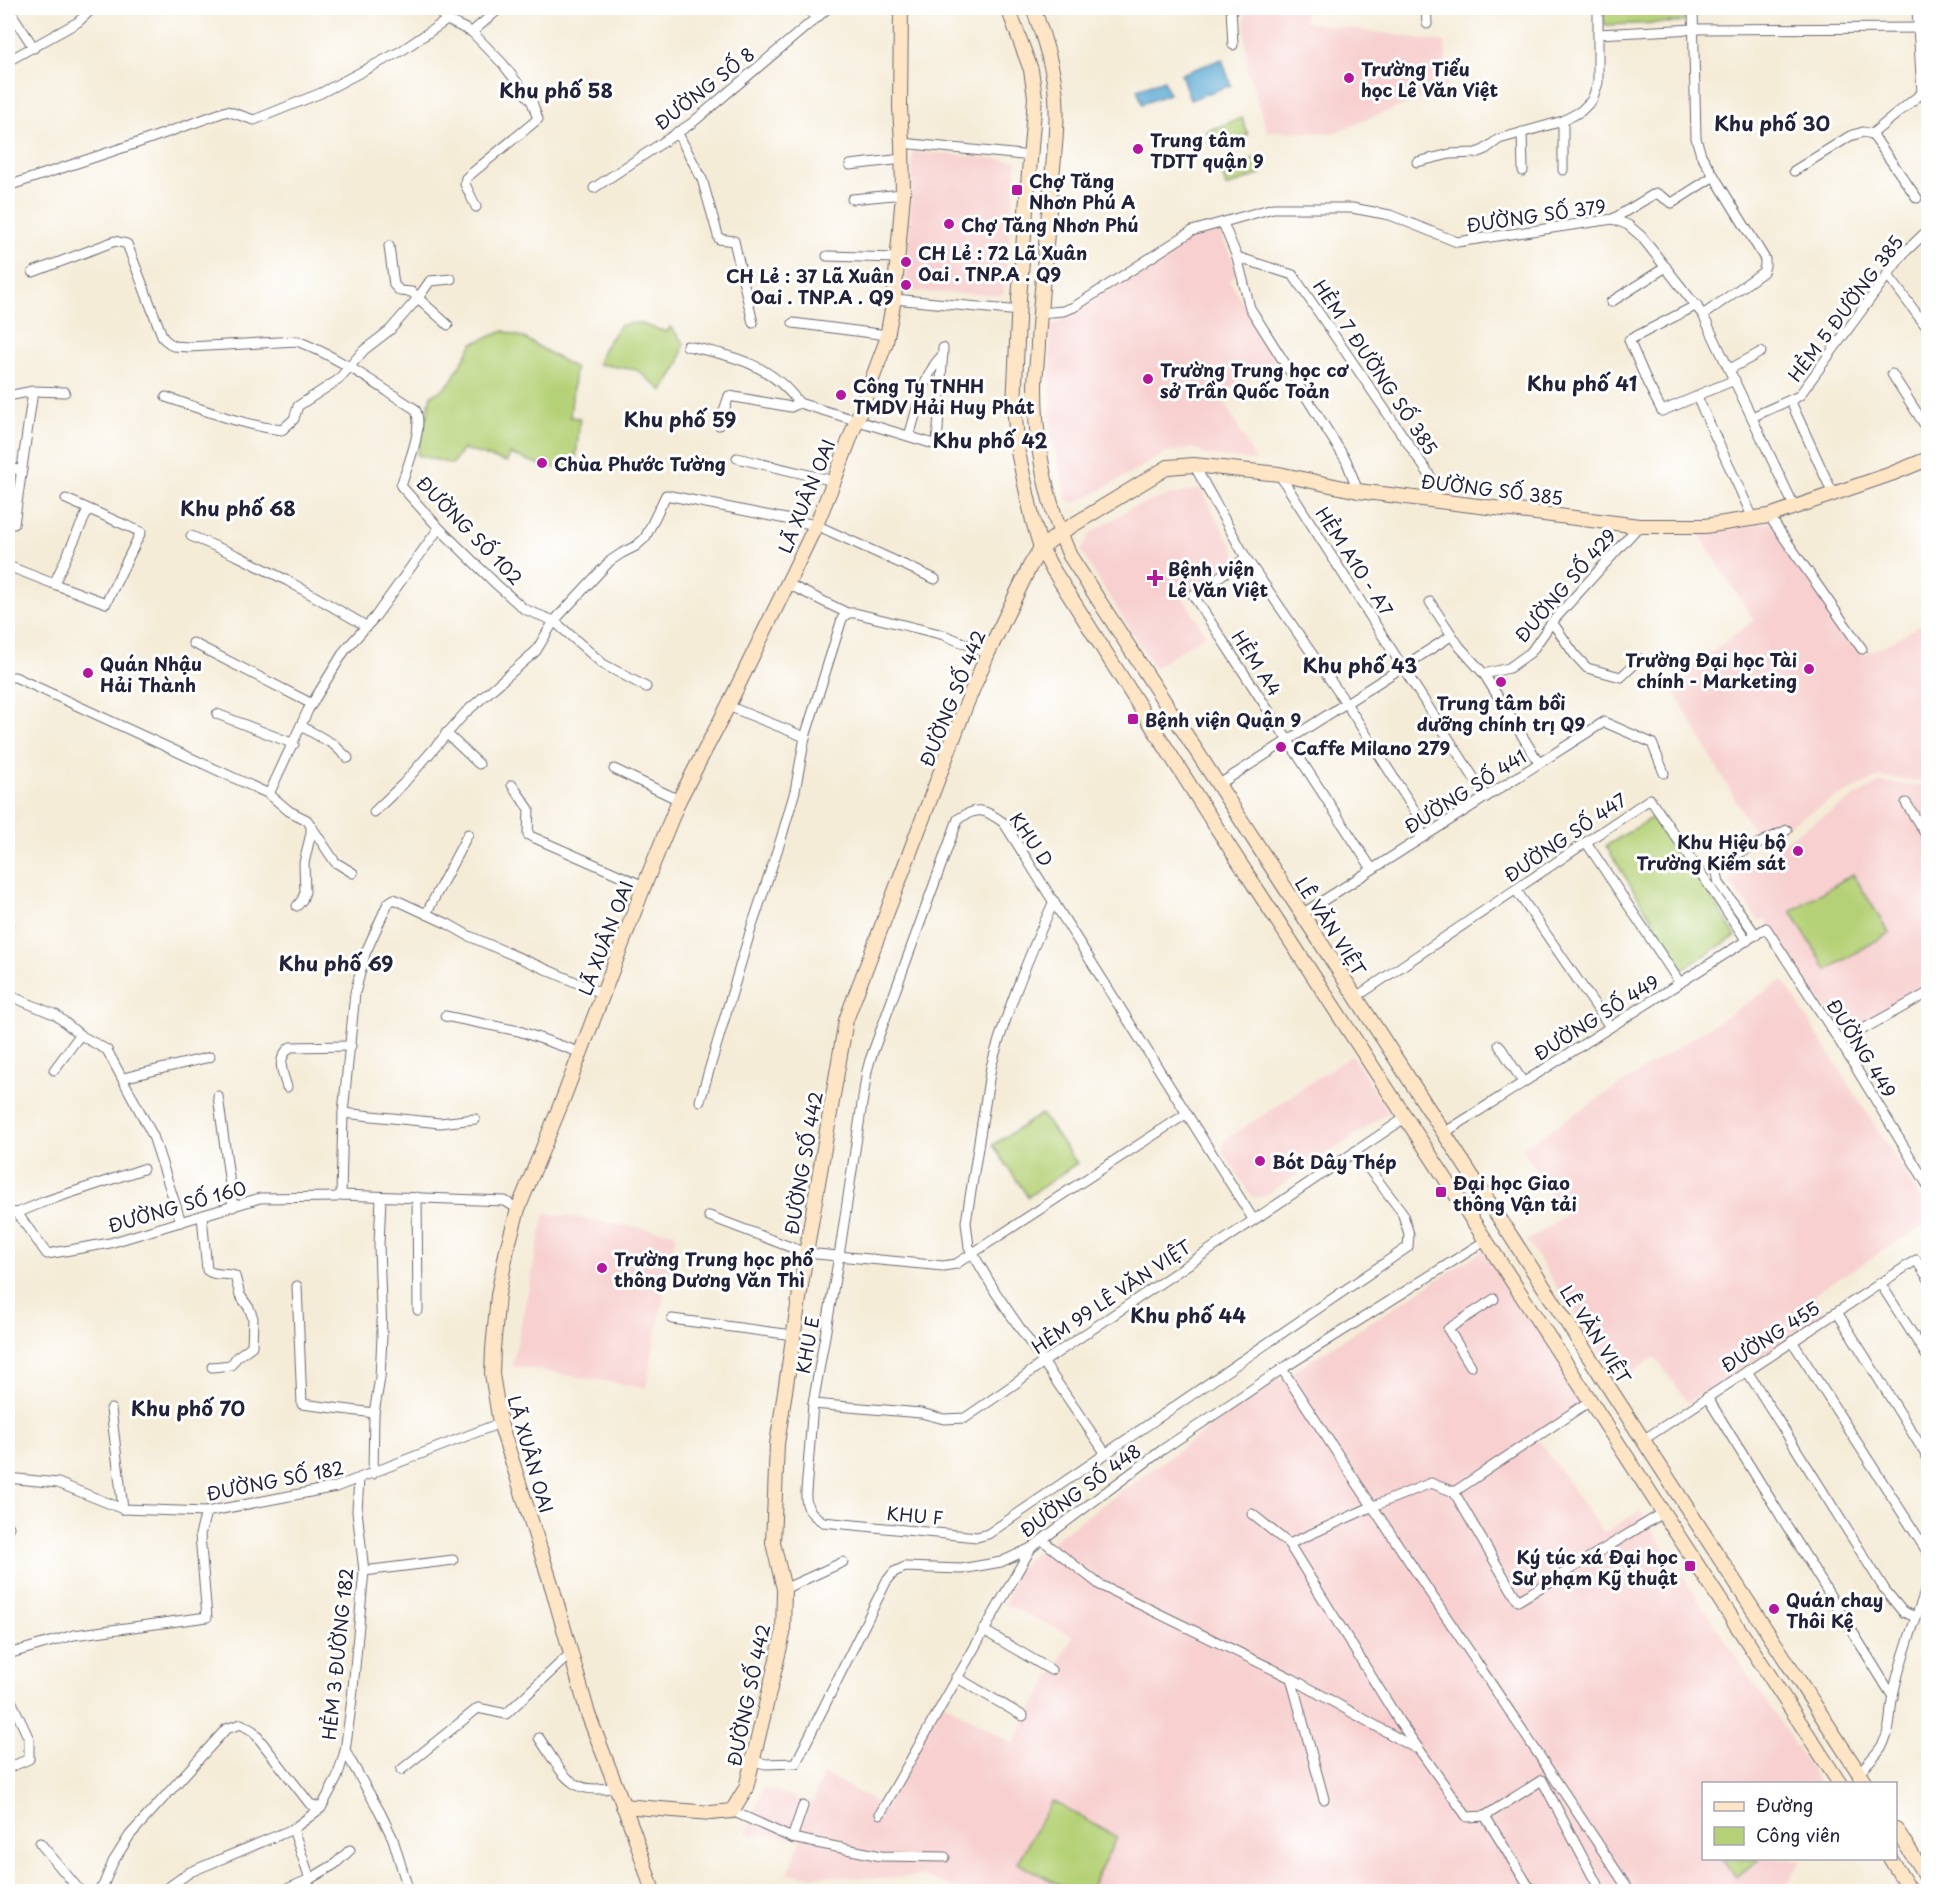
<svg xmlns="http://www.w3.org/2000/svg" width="1936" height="1899" font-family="'Playpen Sans',sans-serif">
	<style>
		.built { fill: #f7d0cf }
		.green { fill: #b5d177; stroke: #6c7a59; stroke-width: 1.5 }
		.water { fill: #57a7d1; stroke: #3c6486; stroke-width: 1.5 }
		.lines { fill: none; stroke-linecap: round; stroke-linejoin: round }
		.street-casing { stroke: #6c6972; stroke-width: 11 }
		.secondary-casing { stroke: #6c6972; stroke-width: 16 }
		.street { stroke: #fff; stroke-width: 9 }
		.secondary { stroke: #fde5c5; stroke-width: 14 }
		.poi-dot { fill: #b5179e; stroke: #fff; stroke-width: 2 }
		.labels { text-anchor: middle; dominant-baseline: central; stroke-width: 6; stroke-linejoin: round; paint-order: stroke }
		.poi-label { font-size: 18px; font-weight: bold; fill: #22223b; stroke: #fff; text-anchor: start }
		.street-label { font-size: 18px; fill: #22223b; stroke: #fff }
		.neighbourhood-label { font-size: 20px; font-weight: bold; fill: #22223b; stroke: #fff }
	</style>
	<rect width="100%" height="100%" fill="#fff"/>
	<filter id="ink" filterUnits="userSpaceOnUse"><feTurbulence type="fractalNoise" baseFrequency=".0167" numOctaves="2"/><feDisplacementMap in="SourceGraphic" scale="12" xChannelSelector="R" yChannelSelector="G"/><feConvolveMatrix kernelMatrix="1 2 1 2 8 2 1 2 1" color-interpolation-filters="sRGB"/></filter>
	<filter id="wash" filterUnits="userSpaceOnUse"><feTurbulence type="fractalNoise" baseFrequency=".008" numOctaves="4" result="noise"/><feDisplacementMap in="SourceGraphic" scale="24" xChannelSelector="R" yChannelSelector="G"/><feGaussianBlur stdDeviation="1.35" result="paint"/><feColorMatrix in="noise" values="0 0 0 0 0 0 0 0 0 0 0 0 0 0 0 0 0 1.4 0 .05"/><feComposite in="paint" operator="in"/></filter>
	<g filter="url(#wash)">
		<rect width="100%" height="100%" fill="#f5ecd8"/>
		<g class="built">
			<path d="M1244 8H1303L1305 22 1445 42 1447 88 1333 133 1267 131 1247 68Z"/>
			<path d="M913 151 1017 161 1003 295 906 291Z"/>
			<path d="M1218 229 1238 272 1229 280 1276 359 1221 395 1256 461 1204 455 1199 450 1192 448 1166 453 1092 495 1074 503 1067 500 1051 431 1050 327 1192 238Z"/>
			<path d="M1200 489 1240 560 1182 597 1206 634 1154 668 1081 551 1090 534 1131 508 1171 495Z"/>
			<path d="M1771 522 1863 654 1882 647 1928 620V782L1880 777 1831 800 1759 842 1670 684 1754 620 1699 534Z"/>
			<path d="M1879 782 1928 787V987L1843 1034 1765 919 1759 921 1728 880 1764 853Z"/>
			<path d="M1783 980 1928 1210V1223L1814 1294 1825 1314 1688 1403 1655 1357 1618 1382 1527 1241 1566 1215 1522 1148Z"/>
			<path d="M1352 1055 1388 1113 1263 1197H1252L1223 1151 1225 1140Z"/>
			<path d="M545 1213 676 1233 646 1388 512 1366Z"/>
			<path d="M1489 1247 1590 1401 1537 1437 1603 1533 1640 1511 1820 1783 1704 1784V1858L1802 1859 1782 1892 973 1891 953 1887 922 1876 885 1879 788 1874 801 1839 747 1834 763 1787 813 1803 823 1773 886 1807 933 1696 1013 1744 1073 1636 1005 1604 1016 1570 1033 1555 1276 1380 1284 1377Z"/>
		</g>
		<g class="green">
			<path d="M1604 8H1687L1688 17 1683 22 1606 25 1604 22Z"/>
			<path d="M1242 118 1248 135 1212 148 1207 131Z"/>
			<path d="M1256 158 1261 174 1226 187 1221 170Z"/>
			<path d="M638 323 667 332 670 327 684 343 679 364 663 391 637 370 598 364 603 349 620 325Z"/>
			<path d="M504 331 524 338 575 368 570 417 580 418 576 456 571 470 544 466 510 454 507 462 463 449 452 464 417 455 431 395 444 389 451 381 473 343Z"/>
			<path d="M1659 813 1736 936 1683 969 1606 846Z"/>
			<path d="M1853 874 1889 933 1827 970 1791 911Z"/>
			<path d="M1041 1114 1077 1163 1028 1197 993 1145Z"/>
			<path d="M1052 1801 1117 1837 1089 1891H1072L1017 1863Z"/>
			<path d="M1722 1859H1761L1735 1877Z"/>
		</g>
		<g class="water">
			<path d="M1222 59 1231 85 1190 100 1181 74Z"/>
			<path d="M1164 80 1169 94 1142 104 1137 89Z"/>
		</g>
	</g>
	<g filter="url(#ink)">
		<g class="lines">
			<g class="street-casing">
				<g id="street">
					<path d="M8 8 34 48"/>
					<path d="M435 8 447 20 472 32 503 64 532 102 538 119 466 178 465 184 476 207"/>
					<path d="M807 8 817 18"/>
					<path d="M1231 8 1233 45"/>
					<path d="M1426 8 1427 24"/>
					<path d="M1693 8 1696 138 1701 155 1765 259V266L1763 272 1703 315"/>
					<path d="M1917 8 1922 93 1928 102"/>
					<path d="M472 32 500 8"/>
					<path d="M1598 34 1694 29 1928 28"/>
					<path d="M8 61 78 22 93 8"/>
					<path d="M677 132 702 179 719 239 734 241 753 323"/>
					<path d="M1522 132 1523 171"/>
					<path d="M1872 134 1922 93"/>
					<path d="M902 143 1032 156"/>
					<path d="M1417 162 1450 154 1476 153 1484 150 1499 139 1563 121 1581 111 1592 100 1598 83V8"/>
					<path d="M850 165 903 159"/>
					<path d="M1563 170V121"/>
					<path d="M1794 171 1850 136 1863 132 1872 134 1917 198"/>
					<path d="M8 186 143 141 227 111 254 120 321 93 401 51 447 20"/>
					<path d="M594 188 692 123 828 8"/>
					<path d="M852 199 903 194"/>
					<path d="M1613 219 1656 193 1672 203 1714 176"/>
					<path d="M1223 223 1237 257 1250 308 1346 460 1358 491"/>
					<path d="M389 246 394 285 400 291 412 292 418 298 430 281 451 279"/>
					<path d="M827 256 897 258"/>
					<path d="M1237 257 1293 275 1435 483V500"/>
					<path d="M33 272 115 241 127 244 163 338 173 346 189 347 297 341C339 357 377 385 415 409 425 426 407 467 401 486L439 528 496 584 524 609 554 621 610 561 622 553 636 546 645 538 666 495 816 525 935 579"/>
					<path d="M1887 274 1928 329"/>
					<path d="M894 299 1020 311"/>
					<path d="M1611 302 1666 267"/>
					<path d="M1697 305 1629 340 1648 384 1662 411 1698 396"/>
					<path d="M1039 313 1063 311 1074 307 1192 231 1273 208H1352L1390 215 1457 242 1613 219 1628 225 1641 236 1703 315 1795 508"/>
					<path d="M793 323 887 335"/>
					<path d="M687 346C732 356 770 363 799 403"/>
					<path d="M1730 369 1761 352"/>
					<path d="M1892 374 1928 430"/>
					<path d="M1735 380 1700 394 1698 399 1753 518"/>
					<path d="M33 391 65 392"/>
					<path d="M8 396 33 391 14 524"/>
					<path d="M166 397C204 410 242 425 282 430L294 419 298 406 338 380 364 350 390 330 418 298 448 325"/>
					<path d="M1790 400 1833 494"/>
					<path d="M1752 417 1799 396 1903 254 1928 230"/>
					<path d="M719 425 729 396 791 407 799 403 937 445 943 348"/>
					<path d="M909 436C917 412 924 371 943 355"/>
					<path d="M737 458 834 481"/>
					<path d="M1194 465 1246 558 1346 703 1420 819 1421 838"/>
					<path d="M8 469 22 470"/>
					<path d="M1279 474 1486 797"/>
					<path d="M1769 516 1862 649"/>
					<path d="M191 536 238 556 288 581 366 626"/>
					<path d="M1246 558 1193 595 1372 869"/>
					<path d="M8 566 54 584 88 510"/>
					<path d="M54 584 106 603 141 532 66 499"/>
					<path d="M788 584 847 613H855L944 635 988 653"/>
					<path d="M1430 602 1459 646 1484 674 1509 668 1531 652 1552 622 1639 526"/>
					<path d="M1552 622 1575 655 1587 668 1621 677 1640 659"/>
					<path d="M193 643 312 704"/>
					<path d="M1484 674 1539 763"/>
					<path d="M8 677H15L269 794 308 710 345 650 375 617 439 528"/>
					<path d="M728 706 805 737"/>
					<path d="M217 714 294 744"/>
					<path d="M301 726 333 744 348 758"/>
					<path d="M446 733 479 764"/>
					<path d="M614 769 679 800"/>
					<path d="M512 785 529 809 528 835 644 886"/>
					<path d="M1218 785 1451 636"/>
					<path d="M269 794 289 811 307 820 311 826V833L304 863 305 892 302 900 297 906"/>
					<path d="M1906 803 1928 838"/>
					<path d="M374 812 403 784 465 713 536 651 554 621 603 664 646 687"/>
					<path d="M311 826 335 862 353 873"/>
					<path d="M1586 842 1680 983"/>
					<path d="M1516 890 1610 1027"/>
					<path d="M1054 901C1029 955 1007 1009 991 1067L966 1222 969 1247 996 1293 1106 1454"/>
					<path d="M426 914 468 834"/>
					<path d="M1302 914 1604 722 1652 743 1664 773"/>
					<path d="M8 924V926"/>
					<path d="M1756 935 1719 883 1717 873 1723 861 1787 830"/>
					<path d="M8 995 56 1015 80 1035 107 1050 153 1136 181 1222"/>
					<path d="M1356 997 1650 799 1747 941"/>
					<path d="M445 1016 519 1031 579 1052"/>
					<path d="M1840 1042 1928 993"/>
					<path d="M1499 1045 1523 1082"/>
					<path d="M54 1070 80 1035"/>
					<path d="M123 1078 210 1057"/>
					<path d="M287 1087C282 1071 276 1060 290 1047L351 1046"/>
					<path d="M218 1096 233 1207"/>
					<path d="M700 1101 751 929 781 839 795 791 805 737 842 619 847 613"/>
					<path d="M343 1113 440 1123 475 1119"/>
					<path d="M1444 1133 1766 928 1840 1042 1928 1186"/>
					<path d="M341 1195 343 1113 355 993 365 954 388 903 394 899 448 924 469 936 603 994"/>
					<path d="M417 1197 418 1310"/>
					<path d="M8 1212 17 1213 47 1254 110 1243 260 1198 336 1197 341 1195 505 1201 518 1209"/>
					<path d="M17 1213 46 1201 143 1169"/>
					<path d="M202 1216 207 1270C215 1277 226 1272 235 1276L240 1295 249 1308 253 1318 252 1346 237 1357 231 1365 212 1367"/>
					<path d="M709 1216 806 1253 943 1266 956 1264 1186 1114"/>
					<path d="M1253 1219 1004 823C985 809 978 806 958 819L870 1060 867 1071 839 1256 813 1404 806 1492C805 1508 811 1514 823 1522L977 1537 988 1534 1013 1517 1408 1247 1409 1234 1402 1212 1355 1151"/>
					<path d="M1880 1283 1928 1358"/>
					<path d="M297 1286 302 1404 374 1413"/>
					<path d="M1837 1312 1928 1458"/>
					<path d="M672 1319 793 1335"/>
					<path d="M1792 1341 1928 1553"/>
					<path d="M1471 1366 1448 1329 1494 1299"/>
					<path d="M1282 1369C1396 1545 1515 1717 1630 1892"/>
					<path d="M1747 1371 1885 1590 1903 1612 1916 1617"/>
					<path d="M1707 1397 1893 1697"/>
					<path d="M813 1404 921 1413 944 1419 965 1418 1016 1383 1042 1363 1405 1118"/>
					<path d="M111 1409 123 1509"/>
					<path d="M1643 1440 1916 1260 1928 1278"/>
					<path d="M373 1474 374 1413 380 1378 382 1336 379 1245 381 1197"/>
					<path d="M8 1478 58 1483 123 1509 206 1512 336 1487 500 1423"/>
					<path d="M1454 1492 1590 1401"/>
					<path d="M1252 1514 1289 1544 1399 1721 1467 1817 1485 1816 1542 1780 1601 1892"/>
					<path d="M8 1527H9"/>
					<path d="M1042 1540 1100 1585 1291 1678 1415 1748"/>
					<path d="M1289 1544 1371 1507 1431 1483 1454 1492 1518 1601 1663 1513"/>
					<path d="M364 1571 453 1560"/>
					<path d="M784 1589 843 1562"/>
					<path d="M983 1630 1051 1670"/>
					<path d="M8 1654 74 1635 207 1617 200 1535 206 1512"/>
					<path d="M956 1677 1023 1716"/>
					<path d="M1291 1678 1324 1799"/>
					<path d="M8 1694 29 1739V1759L8 1768"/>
					<path d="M539 1738C563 1772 568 1797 615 1787"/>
					<path d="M345 1751 380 1812 393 1839 409 1892"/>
					<path d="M753 1761 766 1764 796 1763 886 1582 894 1572 905 1567 961 1569 1001 1562 1031 1548 1162 1450 1282 1369 1485 1241"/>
					<path d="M401 1770 478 1708 506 1714 570 1654"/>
					<path d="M1859 1773C1866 1764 1877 1755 1883 1744 1892 1728 1889 1712 1893 1695 1901 1658 1915 1620 1928 1584"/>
					<path d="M732 1811 792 1838 803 1806"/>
					<path d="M880 1814 1031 1548"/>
					<path d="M1485 1816 1532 1892"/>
					<path d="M792 1838 881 1856 945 1857"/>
					<path d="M40 1843 81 1892"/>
					<path d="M310 1879 335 1864 350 1850"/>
					<path d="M97 1892 103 1886 113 1862 130 1835 226 1729 241 1724 253 1731 310 1804 321 1808 337 1778 345 1751 352 1699 364 1571 357 1511 359 1479"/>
					<path d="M162 1892 190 1872 293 1829 321 1808"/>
					<path d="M280 1892 310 1879 293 1829"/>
				</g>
			</g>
			<g class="secondary-casing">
				<g id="secondary">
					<path d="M1008 8 1031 70 1035 97 1019 299 1014 406 1018 452 1033 521 1041 548 1050 565 1213 822 1840 1784"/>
					<path d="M1033 8C1044 37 1053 65 1056 96 1058 125 1054 157 1051 187 1047 239 1041 290 1038 342 1038 357 1035 372 1035 387 1035 445 1047 504 1070 556L1866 1784"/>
					<path d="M623 1806 711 1813 732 1811 746 1788 783 1634 784 1589 773 1543 777 1444 806 1253 846 1020 966 705 988 653 1030 566 1041 548 1060 533 1168 467 1194 465 1279 474 1358 491 1639 526H1705L1769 516 1891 474 1928 459"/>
					<path d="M1896 1829 1928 1880"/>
					<path d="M1890 1858 1911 1892"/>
					<path d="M653 1892 634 1833 588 1714 553 1590 500 1423 492 1374 493 1349 498 1295 507 1249 518 1209 563 1099 644 886 679 800 728 706 816 525 834 481 886 342 894 299 903 194 902 143 900 107 901 8"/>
				</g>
			</g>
			<use href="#street" class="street"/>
			<use href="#secondary" class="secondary"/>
		</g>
	</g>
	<g class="poi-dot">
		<circle cx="1349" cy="78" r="6"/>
		<circle cx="1138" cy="149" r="6"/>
		<rect x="1011" y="184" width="12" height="12" rx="3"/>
		<circle cx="949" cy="224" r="6"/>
		<circle cx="906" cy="262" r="6"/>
		<circle cx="906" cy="285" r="6"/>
		<circle cx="1148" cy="379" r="6"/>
		<circle cx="841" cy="395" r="6"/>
		<circle cx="542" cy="463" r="6"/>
		<path d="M1152 569h6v6h6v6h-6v6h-6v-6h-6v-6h6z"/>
		<circle cx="1809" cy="669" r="6"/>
		<circle cx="88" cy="673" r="6"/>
		<circle cx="1501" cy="682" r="6"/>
		<rect x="1127" y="713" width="12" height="12" rx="3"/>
		<circle cx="1281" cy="747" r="6"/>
		<circle cx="1798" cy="851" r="6"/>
		<circle cx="1260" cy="1161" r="6"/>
		<rect x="1435" y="1186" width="12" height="12" rx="3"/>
		<circle cx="602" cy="1268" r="6"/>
		<rect x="1684" y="1560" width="12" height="12" rx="3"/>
		<circle cx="1774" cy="1609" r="6"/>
	</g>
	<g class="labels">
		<g class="poi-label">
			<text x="1361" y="68">Trường Tiểu<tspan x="1361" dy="21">học Lê Văn Việt</tspan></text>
			<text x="1150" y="139">Trung tâm<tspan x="1150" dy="21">TDTT quận 9</tspan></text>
			<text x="1029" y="180">Chợ Tăng<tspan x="1029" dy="21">Nhơn Phú A</tspan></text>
			<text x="961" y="224">Chợ Tăng Nhơn Phú</text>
			<text x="918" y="252">CH Lẻ : 72 Lã Xuân<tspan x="918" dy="21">Oai . TNP.A . Q9</tspan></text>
			<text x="894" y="275" text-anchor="end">CH Lẻ : 37 Lã Xuân<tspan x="894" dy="21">Oai . TNP.A . Q9</tspan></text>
			<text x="1160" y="369">Trường Trung học cơ<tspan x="1160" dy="21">sở Trần Quốc Toản</tspan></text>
			<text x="853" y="385">Công Ty TNHH<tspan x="853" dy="21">TMDV Hải Huy Phát</tspan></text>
			<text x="554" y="463">Chùa Phước Tường</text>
			<text x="1168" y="568">Bệnh viện<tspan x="1168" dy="21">Lê Văn Việt</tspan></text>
			<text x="1797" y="659" text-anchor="end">Trường Đại học Tài<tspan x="1797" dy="21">chính - Marketing</tspan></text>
			<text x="100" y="663">Quán Nhậu<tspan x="100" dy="21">Hải Thành</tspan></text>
			<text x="1501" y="702" text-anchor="middle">Trung tâm bồi<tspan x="1501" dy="21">dưỡng chính trị Q9</tspan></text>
			<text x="1145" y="719">Bệnh viện Quận 9</text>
			<text x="1293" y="747">Caffe Milano 279</text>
			<text x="1786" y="841" text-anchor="end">Khu Hiệu bộ<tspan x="1786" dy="21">Trường Kiểm sát</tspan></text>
			<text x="1272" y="1161">Bót Dây Thép</text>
			<text x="1453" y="1182">Đại học Giao<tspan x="1453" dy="21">thông Vận tải</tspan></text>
			<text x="614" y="1258">Trường Trung học phổ<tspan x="614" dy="21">thông Dương Văn Thì</tspan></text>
			<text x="1678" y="1556" text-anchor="end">Ký túc xá Đại học<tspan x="1678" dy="21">Sư phạm Kỹ thuật</tspan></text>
			<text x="1786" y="1599">Quán chay<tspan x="1786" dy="21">Thôi Kệ</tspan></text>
		</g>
		<g class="street-label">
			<text transform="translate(704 88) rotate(-38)">ĐƯỜNG SỐ 8</text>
			<text transform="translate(1536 215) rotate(-8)">ĐƯỜNG SỐ 379</text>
			<text transform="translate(1845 308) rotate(-53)">HẺM 5 ĐƯỜNG 385</text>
			<text transform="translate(1376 367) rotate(56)">HẺM 7 ĐƯỜNG SỐ 385</text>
			<text transform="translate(1492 489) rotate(7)">ĐƯỜNG SỐ 385</text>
			<text transform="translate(806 496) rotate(-68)">LÃ XUÂN OAI</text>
			<text transform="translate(470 530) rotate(46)">ĐƯỜNG SỐ 102</text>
			<text transform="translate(1355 561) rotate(57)">HẺM A10 - A7</text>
			<text transform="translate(1565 585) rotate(-49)">ĐƯỜNG SỐ 429</text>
			<text transform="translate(1257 663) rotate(57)">HẺM A4</text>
			<text transform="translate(952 698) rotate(-68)">ĐƯỜNG SỐ 442</text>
			<text transform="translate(1465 791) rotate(-32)">ĐƯỜNG SỐ 441</text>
			<text transform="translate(1565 837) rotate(-34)">ĐƯỜNG SỐ 447</text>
			<text transform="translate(1032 839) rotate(55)">KHU D</text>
			<text transform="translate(1331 926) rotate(57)">LÊ VĂN VIỆT</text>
			<text transform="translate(605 938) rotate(-69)">LÃ XUÂN OAI</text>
			<text transform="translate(1596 1017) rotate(-32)">ĐƯỜNG SỐ 449</text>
			<text transform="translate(1862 1048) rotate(58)">ĐƯỜNG 449</text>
			<text transform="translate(803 1163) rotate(-80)">ĐƯỜNG SỐ 442</text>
			<text transform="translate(177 1206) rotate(-16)">ĐƯỜNG SỐ 160</text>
			<text transform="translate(1111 1296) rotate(-34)">HẺM 99 LÊ VĂN VIỆT</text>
			<text transform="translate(1596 1334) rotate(57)">LÊ VĂN VIỆT</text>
			<text transform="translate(1770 1336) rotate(-33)">ĐƯỜNG 455</text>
			<text transform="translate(807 1345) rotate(-80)">KHU E</text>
			<text transform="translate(531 1454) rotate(74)">LÃ XUÂN OAI</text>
			<text transform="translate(275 1480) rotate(-11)">ĐƯỜNG SỐ 182</text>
			<text transform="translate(1080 1490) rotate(-36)">ĐƯỜNG SỐ 448</text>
			<text transform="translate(915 1515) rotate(5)">KHU F</text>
			<text transform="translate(337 1654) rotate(-84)">HẺM 3 ĐƯỜNG 182</text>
			<text transform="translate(748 1695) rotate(-78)">ĐƯỜNG SỐ 442</text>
		</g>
		<g class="neighbourhood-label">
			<text x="556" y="90">Khu phố 58</text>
			<text x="1772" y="123">Khu phố 30</text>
			<text x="1582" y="383">Khu phố 41</text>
			<text x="680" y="419">Khu phố 59</text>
			<text x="990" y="440">Khu phố 42</text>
			<text x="238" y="508">Khu phố 68</text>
			<text x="1360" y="665">Khu phố 43</text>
			<text x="336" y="963">Khu phố 69</text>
			<text x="1188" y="1315">Khu phố 44</text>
			<text x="188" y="1408">Khu phố 70</text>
		</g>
	</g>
	<rect width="1936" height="1899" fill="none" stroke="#fff" stroke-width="30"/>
	<rect x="1702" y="1782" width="195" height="78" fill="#ffffff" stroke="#a7a7b1" stroke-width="1.5"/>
	<rect x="1714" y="1802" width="30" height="9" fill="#fde5c5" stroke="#a7a7b1" stroke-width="1.5"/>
	<text x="1756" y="1812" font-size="18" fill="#22223b">Đường</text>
	<rect x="1714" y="1827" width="30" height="18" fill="#b5d177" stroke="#a7a7b1" stroke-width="1.5"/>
	<text x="1756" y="1842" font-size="18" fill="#22223b">Công viên</text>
</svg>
